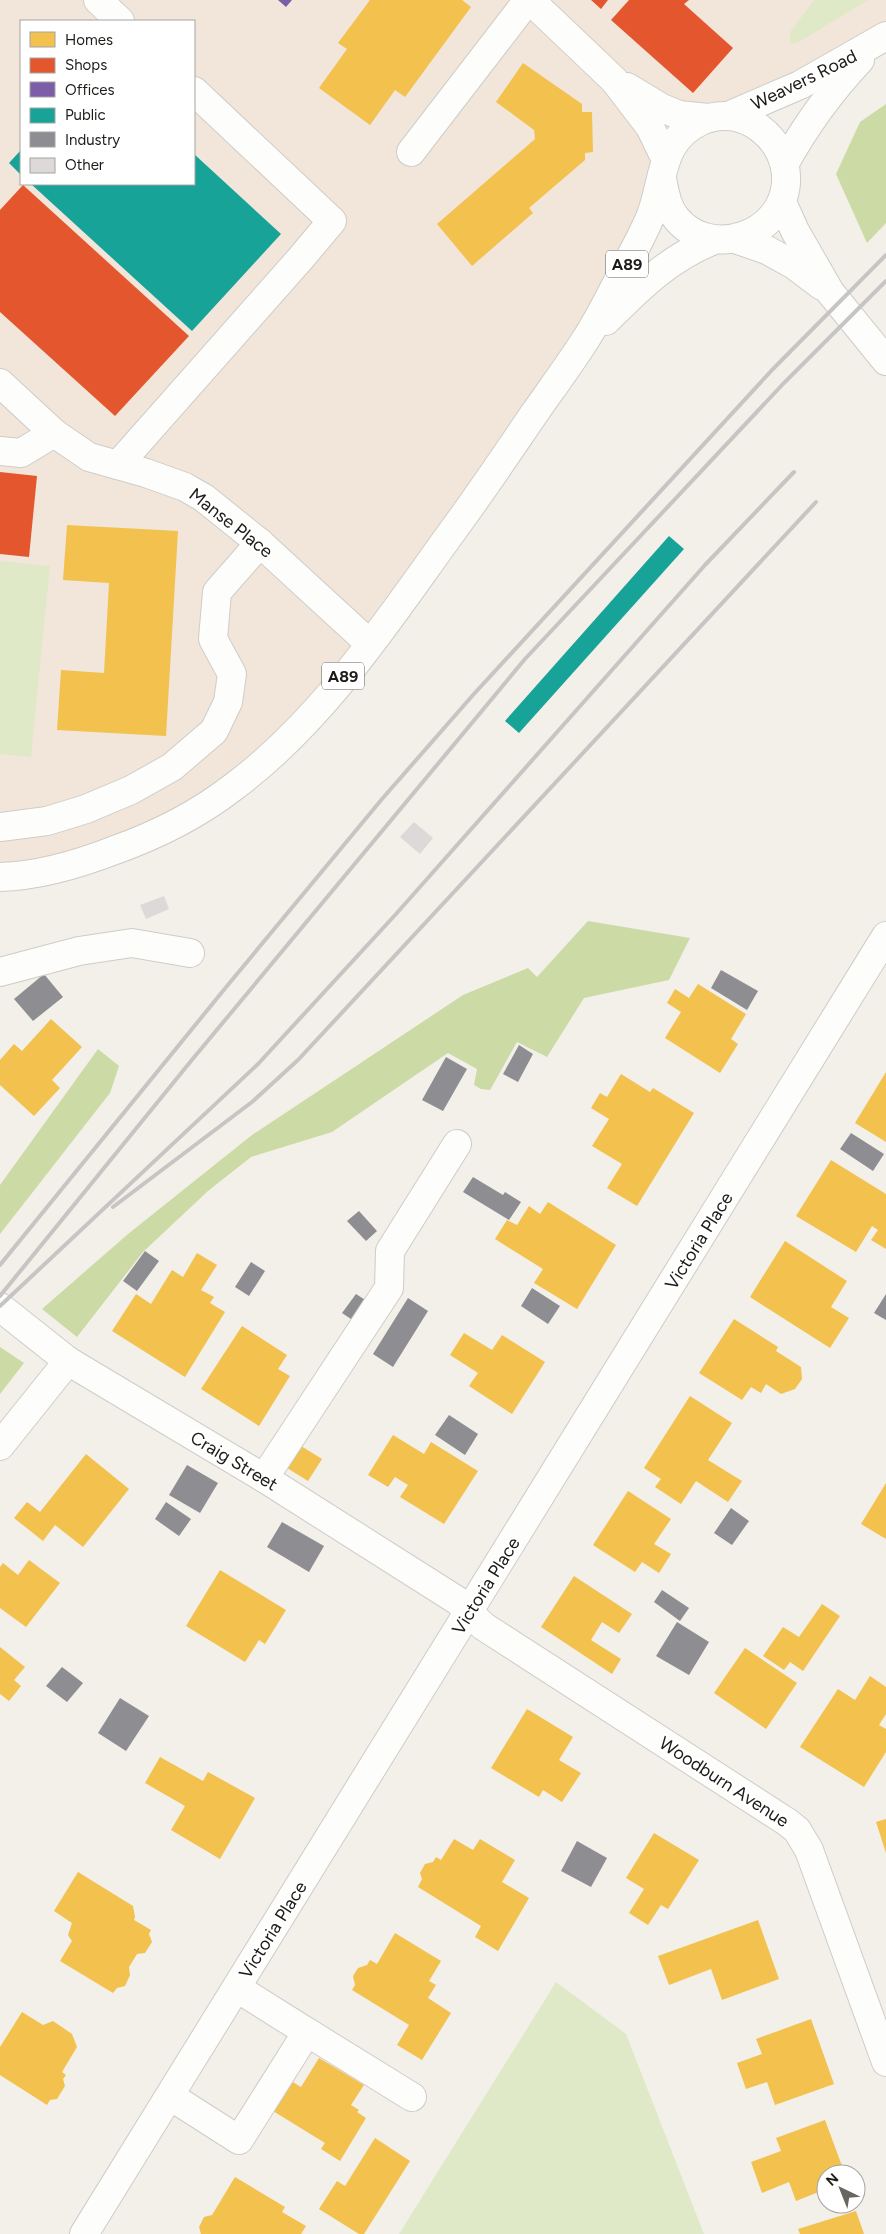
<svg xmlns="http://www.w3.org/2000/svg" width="886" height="2234" font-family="Figtree,sans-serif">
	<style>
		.commercial { fill: #f1e6d9; fill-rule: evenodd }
		.green { fill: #e0e9c7 }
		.forest { fill: #ccdaa5 }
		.homes { fill: #f2c14e }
		.shops { fill: #e4572e }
		.offices { fill: #7b5ea7 }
		.public { fill: #17a398 }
		.industry { fill: #8d8d92 }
		.building { fill: #dcd9d8 }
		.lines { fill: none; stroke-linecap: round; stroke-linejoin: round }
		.minor-casing { stroke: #cfccc7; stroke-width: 30 }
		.major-casing { stroke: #cfccc7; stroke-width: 30 }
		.minor { stroke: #fdfdfc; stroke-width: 28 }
		.major { stroke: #fdfdfc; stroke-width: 28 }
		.rail { stroke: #c6c5c3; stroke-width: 4 }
		.labels { text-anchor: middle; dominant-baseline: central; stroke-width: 5; stroke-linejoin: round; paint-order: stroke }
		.shield { fill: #fff; stroke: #615f5d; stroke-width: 1 }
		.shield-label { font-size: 16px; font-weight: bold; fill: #1d1b17 }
		.street-label { font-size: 18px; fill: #1d1b17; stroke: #fff }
	</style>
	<rect width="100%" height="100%" fill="#f3f0ea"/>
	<path class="commercial" d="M0 0H886V36L690 127 628 263 303 725 192 815 0 875ZM21 21H194V184H21Z"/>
	<g class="green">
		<path d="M814 0H868L799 42 790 44V32Z"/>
		<path d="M0 561 50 566 31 757 0 754Z"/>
		<path d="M556 1982 626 2034 704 2234H399Z"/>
	</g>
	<g class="forest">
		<path d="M886 104V223L867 243 836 174 860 122Z"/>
		<path d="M588 921 690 938 669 980 584 998 547 1057 517 1042 490 1090 481 1089 474 1085 477 1069 448 1053 332 1132 251 1157 208 1191 143 1252 77 1337 42 1309 128 1234 252 1135 463 995 528 968 537 977Z"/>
		<path d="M98 1049 119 1066 110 1093 0 1234V1185Z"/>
		<path d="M0 1347 24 1363 0 1394Z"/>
	</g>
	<g class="homes">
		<path d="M370 0H462L471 7 405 97 395 90 370 125 319 88 347 49 338 43Z"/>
		<path d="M523 63 582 104V112H592L593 152 585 153V160L529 208 533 213 472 266 437 224 535 139 534 130 496 102Z"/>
		<path d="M67 525 178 531 166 736 57 730 61 670 104 673 109 583 63 580Z"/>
		<path d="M698 984 746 1014 731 1039 738 1044 720 1073 665 1038 681 1012 667 1003 675 989 689 998Z"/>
		<path d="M51 1019 82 1047 52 1080 60 1088 34 1116 0 1085V1060L14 1044 22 1051Z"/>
		<path d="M886 1072V1142L855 1123Z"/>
		<path d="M621 1074 650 1092 653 1088 694 1113 637 1206 607 1188 622 1164 592 1146 609 1119 591 1108 600 1093 607 1097Z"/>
		<path d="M831 1160 886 1194V1249L871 1240 878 1230 872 1226 856 1252 796 1216Z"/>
		<path d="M548 1202 616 1245 577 1309 534 1283 543 1269 495 1239 507 1220 517 1225 529 1206 540 1214Z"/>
		<path d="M785 1241 847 1281 831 1307 849 1318 830 1348 750 1297Z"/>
		<path d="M197 1253 217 1265 201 1290 214 1297 210 1303 225 1312 185 1377 112 1331 136 1294 151 1304 172 1270 183 1277Z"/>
		<path d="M734 1319 778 1347 776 1351 801 1367 802 1379 795 1389 781 1394 766 1384 761 1393 751 1387 742 1400 699 1373Z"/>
		<path d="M242 1326 287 1355 278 1369 290 1376 259 1426 201 1389Z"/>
		<path d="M464 1333 492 1350 502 1335 545 1362 512 1414 469 1386 478 1373 450 1355Z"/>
		<path d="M690 1396 732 1423 708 1460 742 1481 728 1502 696 1481 681 1504 655 1487 661 1479 644 1468Z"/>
		<path d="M393 1435 424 1454 431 1442 478 1471 444 1524 400 1497 408 1485 395 1477 388 1487 368 1475Z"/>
		<path d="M301 1446 322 1459 308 1481 287 1468Z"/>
		<path d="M86 1454 129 1489 83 1547 55 1525 43 1541 14 1518 27 1502 40 1512Z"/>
		<path d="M886 1483V1539L861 1524Z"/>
		<path d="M628 1491 671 1519 654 1544 671 1554 659 1573 642 1562 635 1572 593 1545Z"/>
		<path d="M29 1560 60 1583 26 1627 0 1608V1567L3 1563 18 1575Z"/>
		<path d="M220 1570 286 1610 265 1644 259 1640 245 1662 186 1626Z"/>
		<path d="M574 1576 632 1614 619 1633 602 1622 591 1640 621 1659 612 1674 541 1627Z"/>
		<path d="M822 1604 840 1616 803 1671 790 1662 784 1670 763 1656 783 1627 799 1637Z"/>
		<path d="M0 1647 25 1667 14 1680 21 1686 9 1701 0 1694Z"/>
		<path d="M745 1648 797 1683 766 1729 714 1693Z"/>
		<path d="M870 1676 886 1687V1714L879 1725 886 1729V1752L864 1787 800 1747 838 1689 855 1700Z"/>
		<path d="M527 1709 573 1737 559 1760 581 1773 562 1802 543 1790 539 1797 491 1768Z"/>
		<path d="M160 1757 203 1781 208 1772 255 1798 220 1859 171 1830 185 1806 145 1783Z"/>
		<path d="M886 1819V1853L876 1822Z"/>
		<path d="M654 1833 699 1860 668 1909 661 1905 648 1925 629 1913 644 1889 626 1878Z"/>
		<path d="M454 1839 473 1850 480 1839 515 1860 502 1882 529 1898 498 1951 475 1937 481 1926 418 1887 422 1879 420 1873 425 1864 433 1862 436 1857 441 1860Z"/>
		<path d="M78 1872 133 1906 135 1917 134 1920 151 1930 149 1934 152 1942 145 1953 137 1954 129 1967 130 1975 125 1986 117 1988 113 1993 60 1961 72 1941 68 1935 72 1923 54 1911Z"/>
		<path d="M758 1920 779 1979 722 2000 711 1969 669 1985 658 1956Z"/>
		<path d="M395 1933 441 1961 429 1981 436 1985 428 1998 451 2013 422 2060 397 2045 409 2025 352 1990 355 1985 353 1976 358 1968 367 1965 370 1960 377 1964Z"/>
		<path d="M22 2012 43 2025 53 2021 72 2034 77 2047 62 2072 66 2075 63 2079 65 2086 57 2099 50 2100 47 2105 0 2075V2047Z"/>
		<path d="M811 2019 834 2084 775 2105 767 2082 746 2089 737 2063 762 2054 756 2039Z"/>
		<path d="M319 2058 364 2085 351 2105 359 2110 357 2112 366 2118 340 2161 321 2149 325 2143 273 2111 291 2081 301 2087Z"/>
		<path d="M825 2120 845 2174H826V2189L796 2201 789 2182 762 2193 751 2162 781 2151 776 2138Z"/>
		<path d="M375 2138 410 2161 364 2234H359L319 2209 337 2181 345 2186Z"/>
		<path d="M235 2177 285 2207 282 2212 306 2226 301 2234H201L199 2227 204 2217 212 2215Z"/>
		<path d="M856 2211 864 2234H800L798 2229Z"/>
	</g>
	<g class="shops">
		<path d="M591 0H608L601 9Z"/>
		<path d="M629 0H689L684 4 733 48 693 93 611 20Z"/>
		<path d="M23 185 189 336 115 416 0 312V210Z"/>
		<path d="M0 472 37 476 29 557 0 554Z"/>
	</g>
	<path class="offices" d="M278 0H292L286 7Z"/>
	<g class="public">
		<path d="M21 150V175L9 163Z"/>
		<path d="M194 154 281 234 192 331 31 184H194Z"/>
		<path d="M669 536 684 549 519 733 505 721Z"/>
	</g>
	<g class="industry">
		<path d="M721 970 758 991 747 1010 711 988Z"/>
		<path d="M44 974 63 997 33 1021 14 999Z"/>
		<path d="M519 1045 533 1054 518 1082 503 1074Z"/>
		<path d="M446 1057 467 1069 443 1111 422 1100Z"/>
		<path d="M851 1133 884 1154 873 1171 840 1149Z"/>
		<path d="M473 1177 503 1195 505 1192 521 1202 509 1220 463 1192Z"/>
		<path d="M359 1211 377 1231 366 1241 347 1221Z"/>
		<path d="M145 1251 159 1261 137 1291 123 1281Z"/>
		<path d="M251 1262 265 1271 249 1296 235 1287Z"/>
		<path d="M532 1288 560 1306 548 1324 521 1306Z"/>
		<path d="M356 1294 370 1303 357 1323 342 1313Z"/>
		<path d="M886 1294V1320L874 1313Z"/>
		<path d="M408 1298 428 1311 393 1367 373 1354Z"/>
		<path d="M449 1415 478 1434 465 1455 435 1435Z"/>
		<path d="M187 1465 218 1483 200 1513 169 1495Z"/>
		<path d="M166 1502 191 1519 179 1536 155 1519Z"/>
		<path d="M731 1508 749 1521 732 1545 714 1533Z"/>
		<path d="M282 1522 324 1546 309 1572 267 1547Z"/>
		<path d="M662 1590 689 1608 680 1621 654 1602Z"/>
		<path d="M677 1622 709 1642 689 1675 656 1656Z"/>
		<path d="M62 1667 83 1683 67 1702 46 1686Z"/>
		<path d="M120 1698 149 1716 126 1751 98 1733Z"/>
		<path d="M577 1841 607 1858 591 1887 561 1871Z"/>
	</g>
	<g class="building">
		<path d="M414 822 433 838 420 854 400 837Z"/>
		<path d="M164 896 169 909 146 919 140 905Z"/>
	</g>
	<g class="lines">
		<g class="minor-casing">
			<g id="minor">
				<path d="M98 0 120 21"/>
				<path d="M411 152 528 0"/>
				<path d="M0 383 54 433 89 457 146 473 185 487 204 498 260 543 370 644"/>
				<path d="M0 451 21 453 54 433"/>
				<path d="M118 465 301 258 332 221 194 91"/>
				<path d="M0 827 47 821 86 809 131 790 172 767 214 731 228 702 232 674 213 639 217 592 260 543"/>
				<path d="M0 972 79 951 132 943 190 953"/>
				<path d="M0 1307 68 1361 264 1478 458 1601 483 1626 787 1822 797 1830 809 1850 886 2062"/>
				<path d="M0 1446 68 1361"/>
				<path d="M264 1478 389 1288 390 1251 457 1144"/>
				<path d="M237 1988 307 2032"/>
				<path d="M170 2096 239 2140 307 2032 412 2097"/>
				<path d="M84 2234 886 936"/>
			</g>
		</g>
		<g class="major-casing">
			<g id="major">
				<path d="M530 0 614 80 650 127 665 158"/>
				<path d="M627 87 662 108 679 115 708 118"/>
				<path d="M728 116 800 85 886 36"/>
				<path d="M785 163C806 125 830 92 860 60"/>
				<path d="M782 202 795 231 830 292 886 361"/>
				<path d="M735 239 767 250 794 265 822 286"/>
				<path d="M606 321C640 287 669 258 714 240"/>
				<path d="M0 877C39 876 79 864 115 850 157 835 197 815 232 788 324 720 388 620 454 529 482 491 508 452 534 414 550 391 567 368 582 345 599 320 612 292 626 265 635 249 644 232 651 215 665 178 659 141 701 121 742 102 789 139 786 183 782 236 710 260 676 218 667 207 665 193 662 179"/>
			</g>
		</g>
		<use href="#minor" class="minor"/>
		<use href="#major" class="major"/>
		<g class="rail">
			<path d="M113 1207 252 1102 298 1060 816 502"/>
			<path d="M0 1265 227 986 382 799 473 695 772 370 886 255"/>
			<path d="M0 1296 191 1061 525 659 783 384 886 281"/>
			<path d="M0 1306 258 1064 396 914 705 565 794 472"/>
		</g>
	</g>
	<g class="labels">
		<g class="shield">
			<rect x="606" y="250.5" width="42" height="27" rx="4"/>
			<rect x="322" y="662.5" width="42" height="27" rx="4"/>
		</g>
		<g class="shield-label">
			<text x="627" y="264">A89</text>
			<text x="343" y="676">A89</text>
		</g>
		<g class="street-label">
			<text transform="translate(804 80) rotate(-26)">Weavers Road</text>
			<text transform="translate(231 523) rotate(38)">Manse Place</text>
			<text transform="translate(699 1241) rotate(-58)">Victoria Place</text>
			<text transform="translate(234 1461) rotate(31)">Craig Street</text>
			<text transform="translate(486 1586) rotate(-58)">Victoria Place</text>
			<text transform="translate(724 1782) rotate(33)">Woodburn Avenue</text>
			<text transform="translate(273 1930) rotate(-58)">Victoria Place</text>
		</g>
	</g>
	<rect x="20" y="20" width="175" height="165" fill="#ffffff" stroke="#a5a4a2"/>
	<rect x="30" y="32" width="25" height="15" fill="#f2c14e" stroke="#a5a4a2"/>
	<text x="65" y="45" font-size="15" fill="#1d1b17">Homes</text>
	<rect x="30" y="58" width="25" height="15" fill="#e4572e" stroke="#a5a4a2"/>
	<text x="65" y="70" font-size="15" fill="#1d1b17">Shops</text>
	<rect x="30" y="82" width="25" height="15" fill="#7b5ea7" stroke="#a5a4a2"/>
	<text x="65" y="95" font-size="15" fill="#1d1b17">Offices</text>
	<rect x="30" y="108" width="25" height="15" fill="#17a398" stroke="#a5a4a2"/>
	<text x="65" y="120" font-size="15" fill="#1d1b17">Public</text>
	<rect x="30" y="132" width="25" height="15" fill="#8d8d92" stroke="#a5a4a2"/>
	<text x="65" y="145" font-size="15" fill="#1d1b17">Industry</text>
	<rect x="30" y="158" width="25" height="15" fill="#dcd9d8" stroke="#a5a4a2"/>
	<text x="65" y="170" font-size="15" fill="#1d1b17">Other</text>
	<g transform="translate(841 2189) rotate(317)"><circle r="24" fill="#ffffff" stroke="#a5a4a2"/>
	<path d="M0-4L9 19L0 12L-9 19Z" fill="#686661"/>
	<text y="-8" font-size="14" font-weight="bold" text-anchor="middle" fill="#1d1b17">N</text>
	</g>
</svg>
